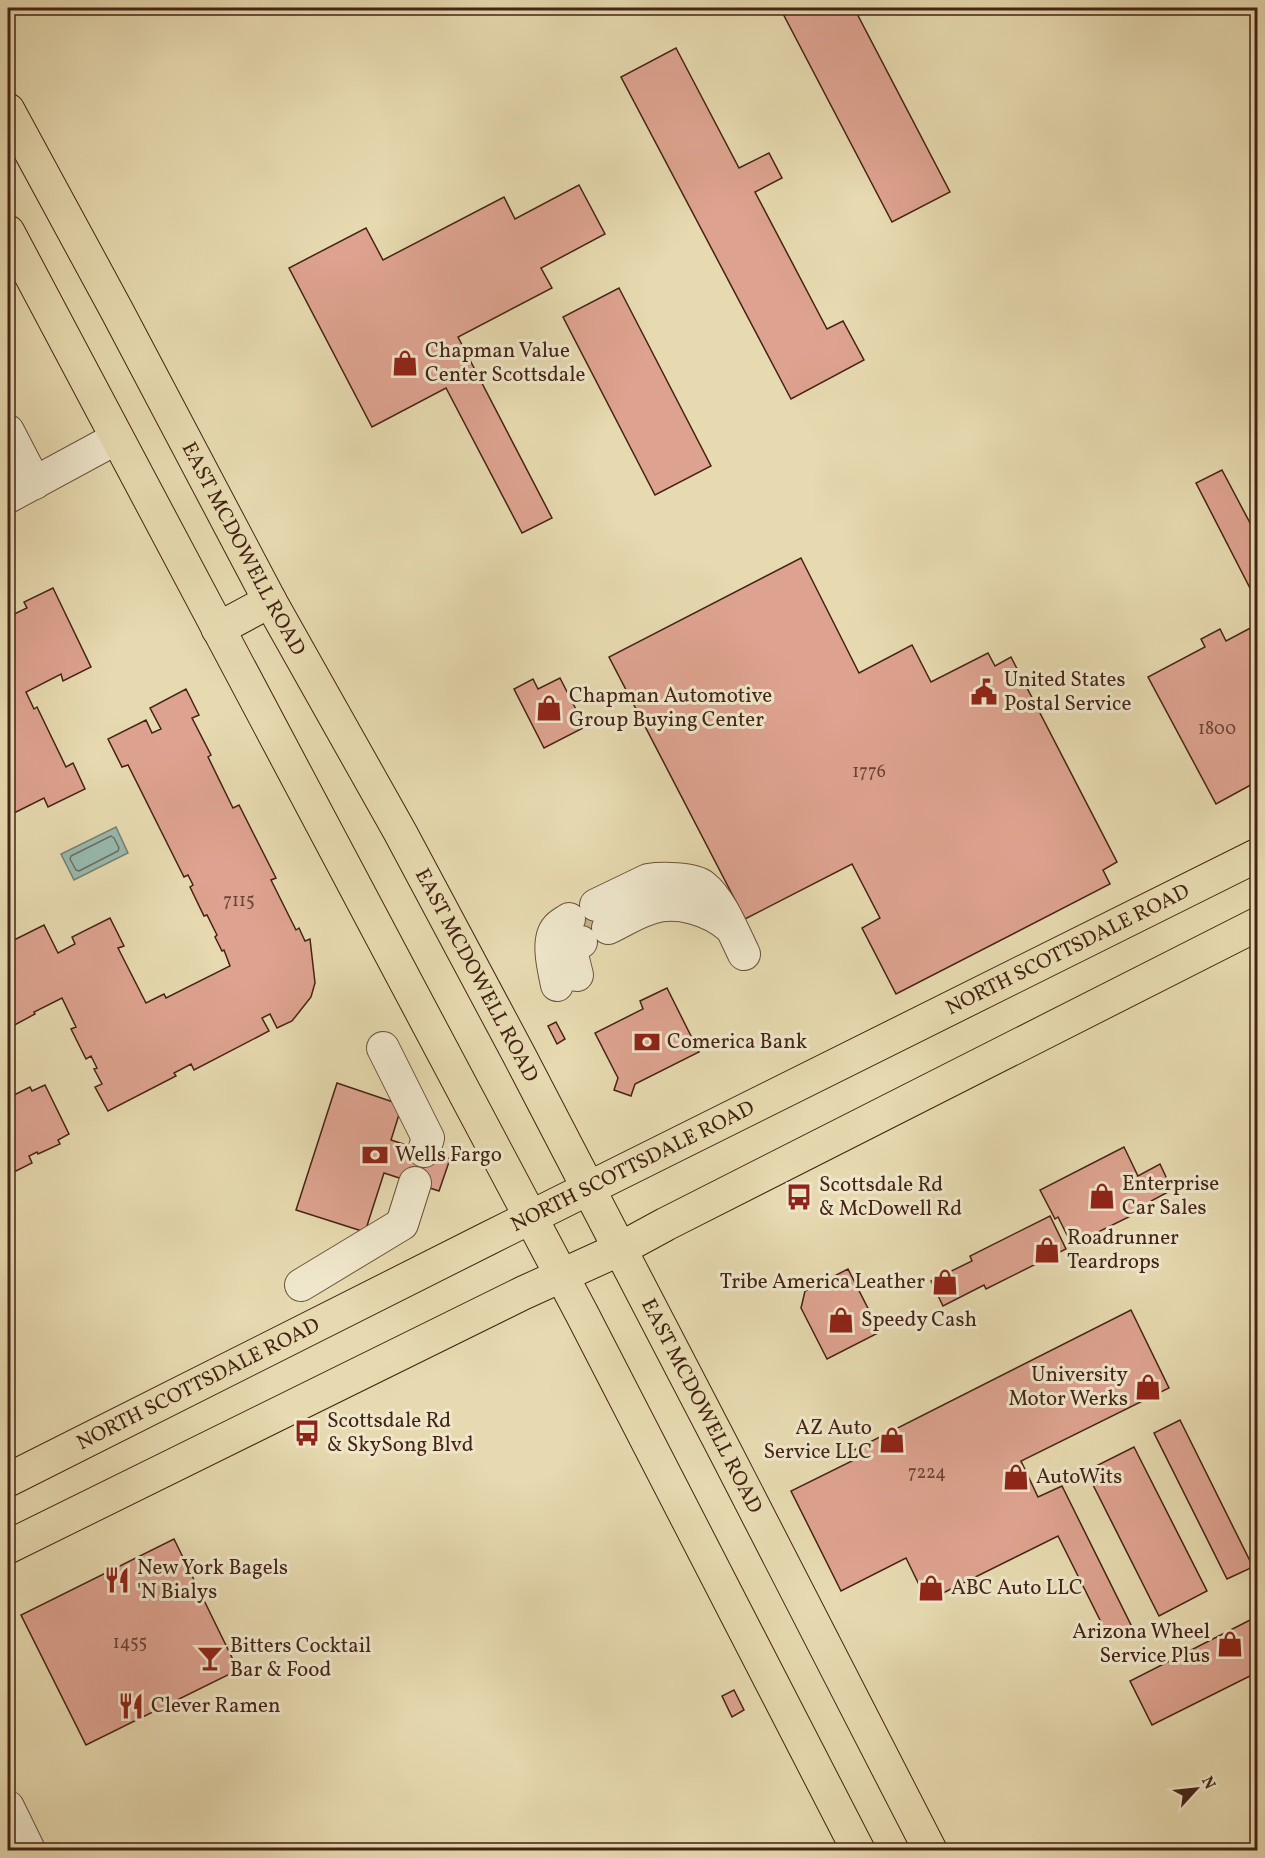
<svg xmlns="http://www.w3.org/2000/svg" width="1265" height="1858" font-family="Vollkorn,serif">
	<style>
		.water { fill: #97baae; stroke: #767e71; stroke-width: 1.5 }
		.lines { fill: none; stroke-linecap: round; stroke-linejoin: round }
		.shore { stroke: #6e6e62; stroke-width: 1.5 }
		.building { fill: #dea390; stroke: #442315; stroke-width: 1.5 }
		.minor-tunnel { stroke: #c6b591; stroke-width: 32; stroke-dasharray: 32 16; stroke-linecap: butt }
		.minor-casing { stroke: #6d513c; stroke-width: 34 }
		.major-casing { stroke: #442315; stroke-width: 35 }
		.minor { stroke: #efe7cc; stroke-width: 32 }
		.major { stroke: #e7dab0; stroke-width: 33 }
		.labels { text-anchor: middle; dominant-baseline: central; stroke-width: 6; stroke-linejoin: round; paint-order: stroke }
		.number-label { font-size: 18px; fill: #6a4334 }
		.poi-label { font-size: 21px; fill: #442315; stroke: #efe7cc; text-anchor: start }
		.street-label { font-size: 21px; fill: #442315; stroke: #efe7cc }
	</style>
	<rect width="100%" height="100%" fill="#e7dab0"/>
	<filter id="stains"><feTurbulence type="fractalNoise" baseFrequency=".00333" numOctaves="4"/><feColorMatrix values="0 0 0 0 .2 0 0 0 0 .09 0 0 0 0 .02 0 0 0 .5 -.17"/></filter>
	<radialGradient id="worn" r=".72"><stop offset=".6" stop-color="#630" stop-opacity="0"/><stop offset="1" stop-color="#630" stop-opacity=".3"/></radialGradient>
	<path class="water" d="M116 827 128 853 74 880 61 854Z"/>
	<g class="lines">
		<path class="shore" d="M111 836 114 838 119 848 118 851 79 871 76 870 70 859 71 856Z"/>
	</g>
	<g class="building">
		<path d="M780 8H854L950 192 892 222Z"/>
		<path d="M676 48 739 168 769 153 782 178 755 192 827 329 843 321 864 360 791 399 621 77Z"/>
		<path d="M579 185 605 234 541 268 552 288 458 337 552 518 522 533 446 388 372 427 289 268 366 228 383 260 504 197 515 219Z"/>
		<path d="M619 288 711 466 655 495 563 317Z"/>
		<path d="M1222 470 1258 538V589L1252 592 1196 483Z"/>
		<path d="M801 558 859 673 912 645 931 682 988 653 995 666 1011 657 1117 862 1103 870 1110 884 896 994 862 928 880 918 852 864 745 919 609 657Z"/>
		<path d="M53 588 91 667 63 681 61 674 26 692 34 709 37 707 66 767 73 763 85 789 48 807 44 798 8 816V617L27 608 24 602Z"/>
		<path d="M1258 624V781L1216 804 1148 677 1205 647 1201 639 1220 629 1226 641Z"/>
		<path d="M560 678 585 727 544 748 514 689 533 679 538 689Z"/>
		<path d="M186 689 199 715 192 718 211 755 208 757 233 808 239 805 276 878 271 880 296 930 299 928 305 941 310 939 315 983 311 997 292 1021 277 1028 270 1014 262 1018 269 1031 194 1070 191 1064 174 1073 176 1076 108 1111 95 1087 102 1084 94 1069 97 1068 91 1056 86 1059 71 1029 76 1027 62 998 34 1012 35 1014 9 1028 8 943 44 925 58 953 75 944 72 937 110 918 124 946 118 948 146 1003 164 994 166 998 230 966 224 950 222 951 215 937 217 935 207 915 204 916 190 887 193 885 188 875 184 877 128 765 122 767 108 739 146 720 152 733 161 729 150 708Z"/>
		<path d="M667 988 699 1052 635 1084 631 1096 614 1090 618 1078 595 1033 643 1009 640 1001Z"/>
		<path d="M556 1022 565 1039 557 1044 548 1026Z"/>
		<path d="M337 1083 402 1105 391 1140 450 1159 439 1191 384 1173 365 1232 296 1210Z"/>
		<path d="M45 1085 69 1134 58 1140 60 1144 38 1154 37 1152 29 1156 32 1163 8 1175V1098L30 1087 32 1091Z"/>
		<path d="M1124 1147 1138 1176 1160 1164 1172 1190 1151 1201 1153 1205 1072 1245 1058 1217 1055 1219 1040 1190Z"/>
		<path d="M1050 1216 1066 1249 986 1289 984 1285 943 1306 931 1281 972 1261 970 1256Z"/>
		<path d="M848 1269 880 1332 827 1359 801 1308 805 1291Z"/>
		<path d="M1131 1310 1169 1388 1021 1461 1038 1497 1062 1486 1133 1629 1110 1640 1058 1536 927 1601 906 1558 841 1591 791 1491 856 1459 852 1451Z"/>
		<path d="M1180 1420 1253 1567 1227 1579 1154 1433Z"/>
		<path d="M1134 1447 1207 1591 1159 1616 1086 1471Z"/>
		<path d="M174 1539 238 1670 86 1745 21 1615Z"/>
		<path d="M1258 1616V1672L1152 1725 1130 1681Z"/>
		<path d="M734 1690 744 1710 732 1717 722 1696Z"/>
	</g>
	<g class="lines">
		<path class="minor-tunnel" d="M575 931 603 917"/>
		<g class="minor-casing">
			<g id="minor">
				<path d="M8 431 35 483"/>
				<path d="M8 497 117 438"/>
				<path d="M596 905 648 880C661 878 693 878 703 886 721 900 734 934 744 954"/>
				<path d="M608 928C622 922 636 912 651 908 677 899 710 910 730 927"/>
				<path d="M577 975 572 955 574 947 581 942"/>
				<path d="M557 985C554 970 546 940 557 928 560 924 565 922 569 919"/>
				<path d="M383 1048 428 1138 424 1151"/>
				<path d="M301 1285 402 1224 415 1183"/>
				<path d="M8 1807 29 1850"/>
			</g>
		</g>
		<g class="major-casing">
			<g id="major">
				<path id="s1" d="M8 110 117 311 270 601 400 832 518 1053 726 1453 930 1850"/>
				<path d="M8 232 582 1314 858 1850"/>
				<path d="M218 629 270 601"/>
				<path id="s2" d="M8 1480 487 1239 1258 855"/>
				<path d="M8 1547 523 1293 620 1249 666 1224 1258 924"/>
			</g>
		</g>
		<use href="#minor" class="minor"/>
		<use href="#major" class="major"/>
	</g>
	<defs>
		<g id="shop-bare" transform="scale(2.07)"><path d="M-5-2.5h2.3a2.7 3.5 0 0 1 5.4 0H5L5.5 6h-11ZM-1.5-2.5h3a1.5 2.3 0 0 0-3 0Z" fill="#8f2418" stroke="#efe7cc" stroke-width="2.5" paint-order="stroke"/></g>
		<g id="civic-bare" transform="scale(2.07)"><path d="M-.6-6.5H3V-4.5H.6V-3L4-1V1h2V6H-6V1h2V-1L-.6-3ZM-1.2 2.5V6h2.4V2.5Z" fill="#8f2418" stroke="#efe7cc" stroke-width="2.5" paint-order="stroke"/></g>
		<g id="bank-bare" transform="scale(2.07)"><path d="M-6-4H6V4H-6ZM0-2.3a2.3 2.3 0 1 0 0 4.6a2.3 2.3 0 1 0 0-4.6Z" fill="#8f2418" stroke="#efe7cc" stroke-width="2.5" paint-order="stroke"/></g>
		<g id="bus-bare" transform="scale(2.07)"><path d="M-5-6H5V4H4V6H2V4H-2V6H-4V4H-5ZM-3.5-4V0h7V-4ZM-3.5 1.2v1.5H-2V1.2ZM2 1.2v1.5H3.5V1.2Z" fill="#8f2418" stroke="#efe7cc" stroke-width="2.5" paint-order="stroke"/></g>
		<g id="restaurant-bare" transform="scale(2.07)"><path d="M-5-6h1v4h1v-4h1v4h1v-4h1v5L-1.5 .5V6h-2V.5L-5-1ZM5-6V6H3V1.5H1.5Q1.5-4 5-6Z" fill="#8f2418" stroke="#efe7cc" stroke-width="2.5" paint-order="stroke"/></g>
		<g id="bar-bare" transform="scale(2.07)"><path d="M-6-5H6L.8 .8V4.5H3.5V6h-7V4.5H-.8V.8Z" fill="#8f2418" stroke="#efe7cc" stroke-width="2.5" paint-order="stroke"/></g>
	</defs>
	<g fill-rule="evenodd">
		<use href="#shop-bare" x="405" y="363"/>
		<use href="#civic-bare" x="984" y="692"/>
		<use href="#shop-bare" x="549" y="708"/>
		<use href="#bank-bare" x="647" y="1042"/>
		<use href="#bank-bare" x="375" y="1155"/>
		<use href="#shop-bare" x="1102" y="1196"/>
		<use href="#bus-bare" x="799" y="1197"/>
		<use href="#shop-bare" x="1047" y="1250"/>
		<use href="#shop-bare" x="945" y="1282"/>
		<use href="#shop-bare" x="841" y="1320"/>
		<use href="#shop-bare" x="1148" y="1387"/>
		<use href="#bus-bare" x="307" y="1433"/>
		<use href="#shop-bare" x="892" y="1440"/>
		<use href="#shop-bare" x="1016" y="1477"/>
		<use href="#restaurant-bare" x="117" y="1580"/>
		<use href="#shop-bare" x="931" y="1588"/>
		<use href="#shop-bare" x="1230" y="1644"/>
		<use href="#bar-bare" x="210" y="1658"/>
		<use href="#restaurant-bare" x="131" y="1706"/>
	</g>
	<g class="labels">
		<g class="number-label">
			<text x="1217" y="729">1800</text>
			<text x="869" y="772">1776</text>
			<text x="239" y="901">7115</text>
			<text x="927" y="1473">7224</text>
			<text x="130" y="1643">1455</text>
		</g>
		<g class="poi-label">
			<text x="425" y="351">Chapman Value<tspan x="425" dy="24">Center Scottsdale</tspan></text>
			<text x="1004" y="680">United States<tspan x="1004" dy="24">Postal Service</tspan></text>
			<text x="569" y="696">Chapman Automotive<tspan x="569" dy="24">Group Buying Center</tspan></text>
			<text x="667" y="1042">Comerica Bank</text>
			<text x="395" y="1155">Wells Fargo</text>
			<text x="1122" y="1184">Enterprise<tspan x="1122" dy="24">Car Sales</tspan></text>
			<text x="819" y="1185">Scottsdale Rd<tspan x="819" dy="24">&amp; McDowell Rd</tspan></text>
			<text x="1067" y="1238">Roadrunner<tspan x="1067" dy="24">Teardrops</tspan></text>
			<text x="925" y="1282" text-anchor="end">Tribe America Leather</text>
			<text x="861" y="1320">Speedy Cash</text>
			<text x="1128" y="1375" text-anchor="end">University<tspan x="1128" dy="24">Motor Werks</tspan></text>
			<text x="327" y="1421">Scottsdale Rd<tspan x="327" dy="24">&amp; SkySong Blvd</tspan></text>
			<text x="872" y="1428" text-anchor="end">AZ Auto<tspan x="872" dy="24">Service LLC</tspan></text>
			<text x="1036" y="1477">AutoWits</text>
			<text x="137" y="1568">New York Bagels<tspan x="137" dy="24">'N Bialys</tspan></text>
			<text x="951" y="1588">ABC Auto LLC</text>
			<text x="1210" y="1632" text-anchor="end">Arizona Wheel<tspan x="1210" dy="24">Service Plus</tspan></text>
			<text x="230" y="1646">Bitters Cocktail<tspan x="230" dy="24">Bar &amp; Food</tspan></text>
			<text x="151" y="1706">Clever Ramen</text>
		</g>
		<g class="street-label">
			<text stroke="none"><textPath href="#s1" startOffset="498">EAST MCDOWELL ROAD</textPath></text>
			<text stroke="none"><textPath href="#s2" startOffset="1185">NORTH SCOTTSDALE ROAD</textPath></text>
			<text stroke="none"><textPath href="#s1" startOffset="984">EAST MCDOWELL ROAD</textPath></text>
			<text stroke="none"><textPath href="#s2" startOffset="699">NORTH SCOTTSDALE ROAD</textPath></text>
			<text stroke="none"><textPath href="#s2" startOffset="213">NORTH SCOTTSDALE ROAD</textPath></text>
			<text stroke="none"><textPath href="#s1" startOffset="1470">EAST MCDOWELL ROAD</textPath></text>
		</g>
	</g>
	<rect width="1265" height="1858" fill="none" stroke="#e7dab0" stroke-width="30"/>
	<rect x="9" y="9" width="1247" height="1840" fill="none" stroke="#442315" stroke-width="3"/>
	<rect x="15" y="15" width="1235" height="1828" fill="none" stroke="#442315" stroke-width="1.5"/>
	<g transform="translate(1196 1789) rotate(63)" stroke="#efe7cc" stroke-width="4.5" paint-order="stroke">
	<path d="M0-4.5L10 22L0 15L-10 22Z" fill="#442315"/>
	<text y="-9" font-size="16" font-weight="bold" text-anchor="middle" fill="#442315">N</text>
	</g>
	<rect width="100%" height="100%" filter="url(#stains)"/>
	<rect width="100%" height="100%" fill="url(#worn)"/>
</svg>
